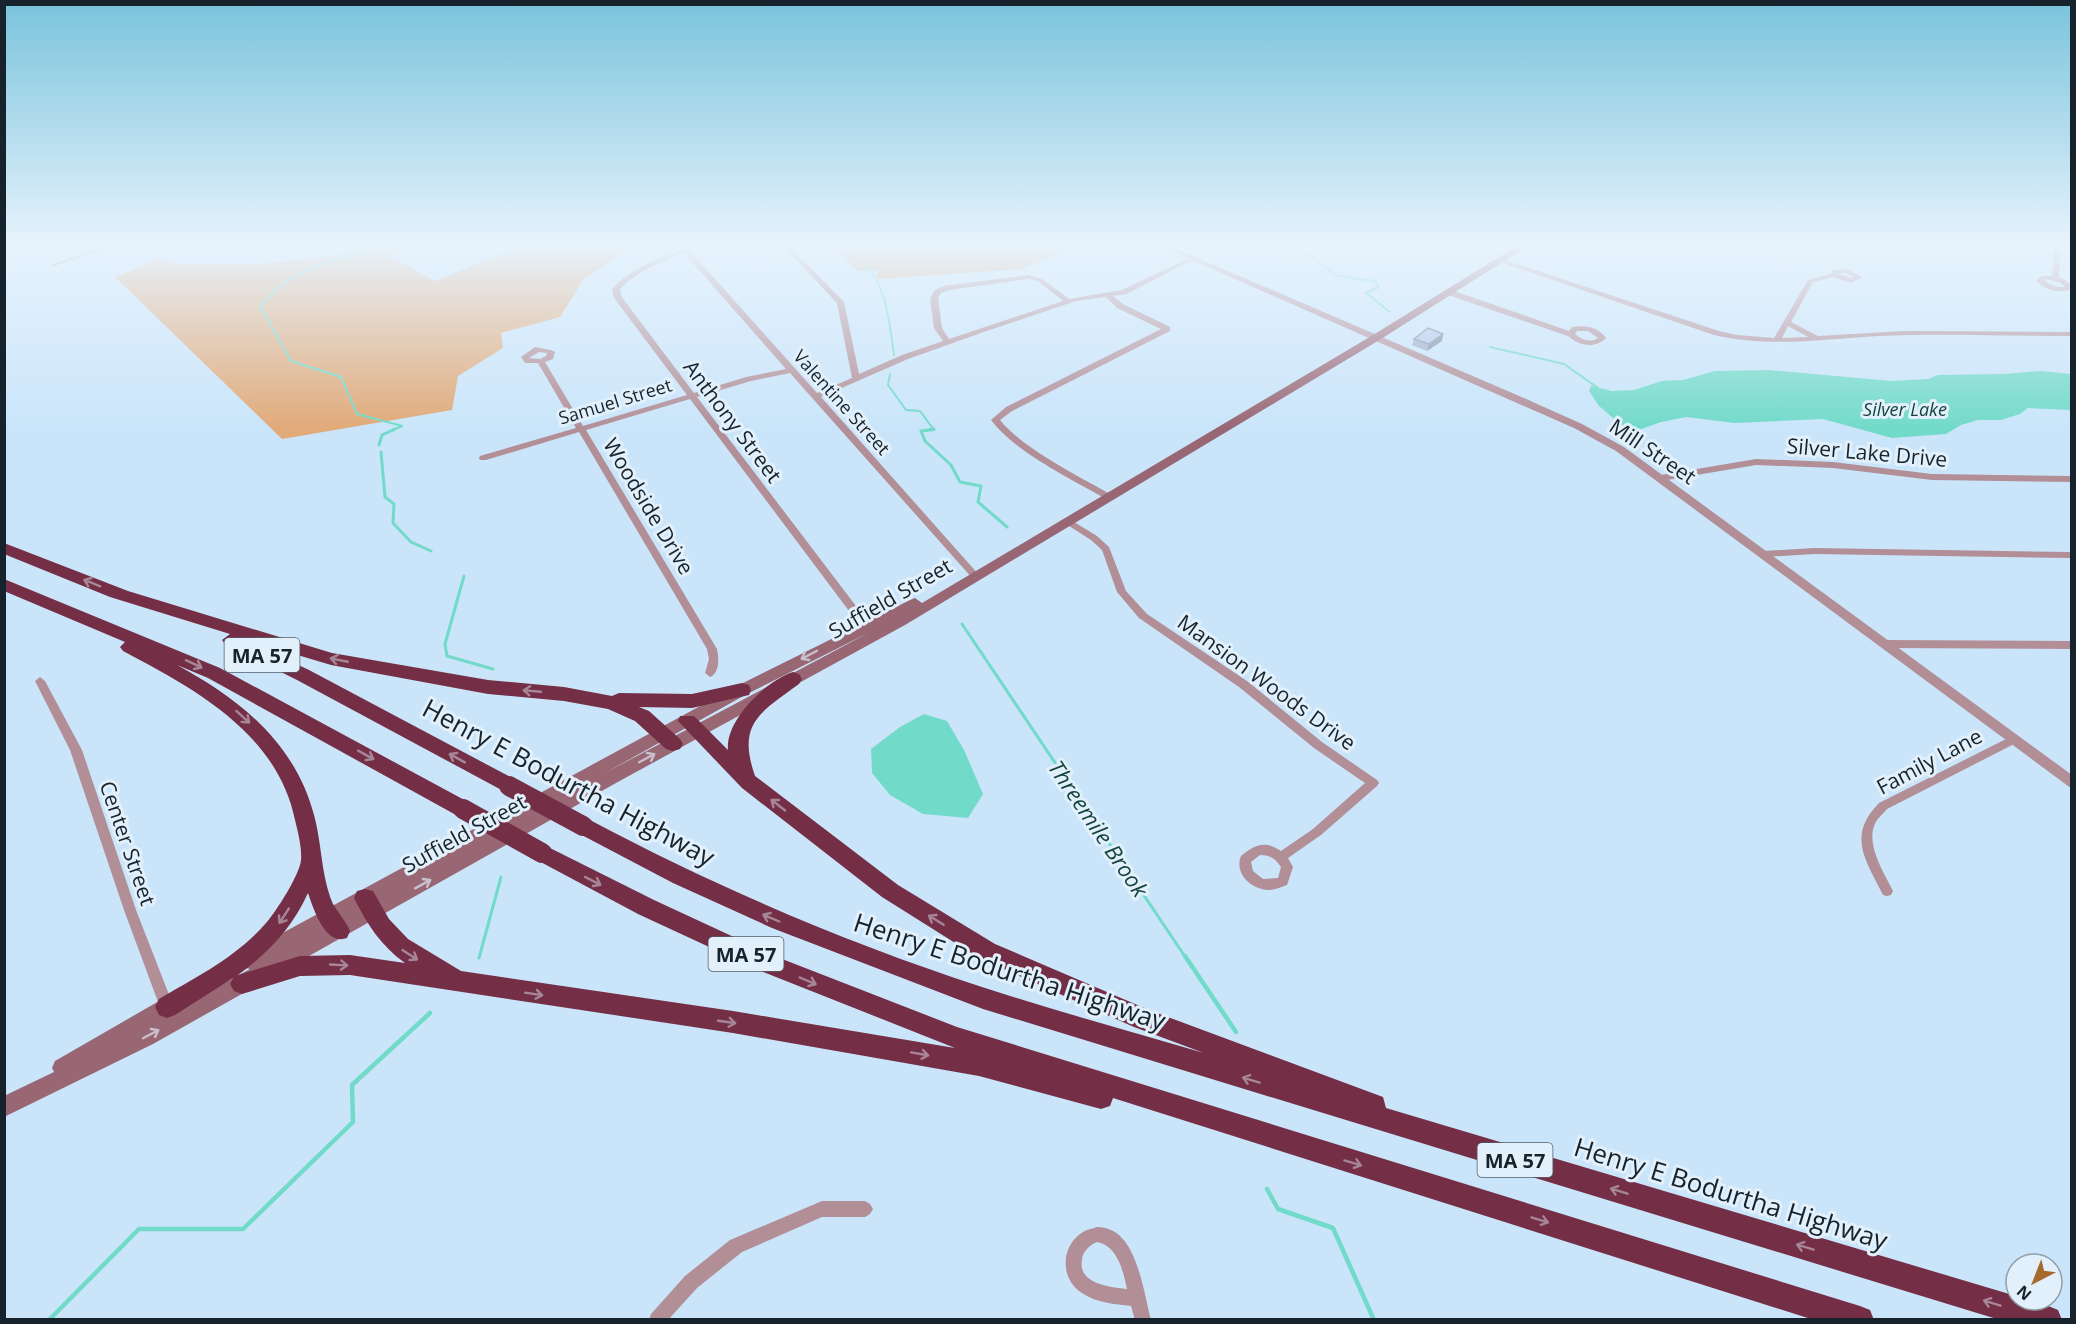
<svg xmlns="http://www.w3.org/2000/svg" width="2076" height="1324" font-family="'Open Sans',sans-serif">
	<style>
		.green { fill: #e1aa79 }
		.water { fill: #72dac9 }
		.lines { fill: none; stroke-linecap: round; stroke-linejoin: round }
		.stream-far2 { stroke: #72dac9; stroke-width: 2 }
		.stream-far1 { stroke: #72dac9; stroke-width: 3 }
		.stream { stroke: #72dac9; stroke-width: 4.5 }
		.minor { fill: #b28e97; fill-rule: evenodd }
		.tertiary { fill: #b28e97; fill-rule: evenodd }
		.secondary { fill: #996674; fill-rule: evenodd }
		.motorway { fill: #742f46; fill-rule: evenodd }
		.motorway-bridge { stroke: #742f46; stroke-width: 20 }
		.wall { fill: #9baac8 }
		.shaded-wall { fill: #7e8ba2 }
		.building { fill: #b4c6e8; stroke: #7e8ba2; stroke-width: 1.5 }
		.oneway { stroke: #a68697 }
		.oneway2 { stroke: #c8c0cc }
		.labels { text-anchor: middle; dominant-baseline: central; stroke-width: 6; stroke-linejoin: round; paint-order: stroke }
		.far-street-label { font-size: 18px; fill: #16222c; stroke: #e2f0fb }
		.far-water-label { font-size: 18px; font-style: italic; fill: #13433c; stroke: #e2f0fb }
		.shield { fill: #e2f0fb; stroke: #53606a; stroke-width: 1.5 }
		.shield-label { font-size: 20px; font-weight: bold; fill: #16222c }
		.street-label { font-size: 21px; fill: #16222c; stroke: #e2f0fb }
		.water-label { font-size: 22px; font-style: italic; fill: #13433c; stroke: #e2f0fb }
		.near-street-label { font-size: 26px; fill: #16222c; stroke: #e2f0fb }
	</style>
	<rect width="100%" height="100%" fill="#cae5fa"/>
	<g class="green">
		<path d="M364 244H423L389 256 435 281 526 244H637L583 280 560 317 501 333 503 348 458 376 452 410 282 439 115 277 159 259 176 264H260L341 255Z"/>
		<path d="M833 244H1085L1020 269 877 279 878 270 858 271 832 246Z"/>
	</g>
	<g class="water">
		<path d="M1769 370 1891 381 1928 379 1938 375 2003 374 2041 371 2071 374V410L2028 408 2020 414 2001 420H1978L1961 425 1946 434 1892 438 1823 419 1735 423 1686 417 1661 422 1636 431 1625 428 1599 406 1589 391 1591 386 1612 391 1634 390 1662 381 1683 380 1715 371Z"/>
		<path d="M924 714 947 721 964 750 983 794 968 818 923 814 890 795 872 773 871 749 900 727Z"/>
	</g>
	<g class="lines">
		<g class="stream-far2">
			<path d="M381 244C349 257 313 263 284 283 275 289 268 299 260 306L291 361 341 377 357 414 402 426 391 431"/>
			<path d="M867 244 861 258C887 286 889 319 894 355"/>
			<path d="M1270 244 1299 247 1337 276 1375 281 1379 287 1366 293 1390 312"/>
			<path d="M1490 347 1564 364 1598 388"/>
			<path d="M890 374 888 385 906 410 920 411 934 430 923 431"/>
		</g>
		<g class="stream-far1">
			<path d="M934 429 921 431 925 441 951 465 960 482 981 486 978 502 1007 527"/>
			<path d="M379 445 382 435 395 429"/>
			<path d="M381 452 385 497 394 504 393 523 411 542 431 551"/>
			<path d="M464 576 445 644 447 656 493 669"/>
			<path d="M962 624 1186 958"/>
			<path d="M479 958 501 877"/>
		</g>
		<g class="stream">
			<path d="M1185 956 1236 1032"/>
			<path d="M1267 1189 1278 1209 1333 1228 1374 1320"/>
			<path d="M49 1320 139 1229H243L353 1122 352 1085 430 1013"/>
		</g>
		<g class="minor">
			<path d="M111 244H120L55 266 50 265Z"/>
			<path d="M702 244H711L690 251 817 393 852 378 837 303 781 244H787L844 302 859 374 902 355 943 341 934 328 930 298 935 290 944 286 1028 275 1042 279 1069 299 1122 290 1191 257 1196 258 1127 294 1113 296 1123 304 1170 327V331L1012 411 1000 420C1022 448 1080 477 1112 495L1113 497 1112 499H1106C1071 479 1015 452 991 420L1006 407 1161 329 1117 308 1106 297 1076 301 981 333 908 359 821 397 979 575 981 577 979 579H973L790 373 751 381 697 397 875 631 876 633 875 635H867L690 399 586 430 717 649C719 658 720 673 710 677L705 673 709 659 707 649 579 432 486 460H480L479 458 480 456 576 428 538 363H525L521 357 535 347 551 350 555 352 553 359 545 362 583 426 687 395 614 298 612 289C630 269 656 259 681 250L682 248ZM684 253 786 369 746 377 694 393 621 296 620 289C637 271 661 262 684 253ZM1028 279 1038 281 1063 301 949 339 942 328 938 298 941 293 949 290ZM539 352 547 353 546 356 540 359 529 358Z"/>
			<path d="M2055 244H2061L2059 277 2063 279 2072 285V289L2069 290C2057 293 2046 290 2036 281L2041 276H2052ZM2045 279 2059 282 2065 287H2056L2046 282Z"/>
			<path d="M1499 258 1719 331 1737 335 1774 338 1808 280 1831 274 1832 270 1847 269 1862 277 1851 283 1834 277 1813 282 1791 322 1818 336 1904 331 2072 332V336C2007 336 1943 333 1879 336 1823 339 1770 348 1714 335L1497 261 1496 260ZM1837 273H1846L1854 277 1851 278ZM1788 326 1808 337 1782 338Z"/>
			<path d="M1445 290H1451L1569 331 1572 327C1586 325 1598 327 1606 338 1595 349 1579 346 1568 336L1445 294ZM1577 331H1588L1598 338C1590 343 1582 340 1575 334Z"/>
			<path d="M1756 459 1833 462 1932 474 2072 476V482L1932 480 1833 468 1756 465 1661 481 1657 478 1661 475Z"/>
			<path d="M1069 519 1097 536 1109 547 1126 591 1147 614 1247 681 1322 742 1377 780 1379 783 1377 786 1321 835 1288 858 1293 867 1287 885C1281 887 1275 890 1268 890 1251 889 1234 874 1241 856 1255 845 1264 840 1281 851L1313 829 1365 783 1314 748 1239 687 1139 618 1117 592 1102 550 1091 540 1066 524 1064 522 1066 520ZM1260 855C1270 855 1275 858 1281 867L1278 878 1263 879 1253 871 1251 862Z"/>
			<path d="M1814 548 2072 552V558L1814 554 1764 557 1759 554 1764 551Z"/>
			<path d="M1886 640 2072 641V649L1886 648 1881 644Z"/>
			<path d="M40 677 45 681 82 750 136 910 175 1010 173 1014 168 1016 163 1014 161 1010 124 910 70 750 35 681Z"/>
			<path d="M2014 735 2018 736 2020 739 2018 742 1887 809C1884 813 1880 816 1877 820 1863 841 1884 872 1893 891L1891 895 1887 896 1883 895C1865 859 1847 836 1879 803Z"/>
			<path d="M822 1201H865L870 1204 873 1209 870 1214 865 1217H822L742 1252 697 1288 668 1320H649L651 1314 685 1276 730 1240Z"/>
			<path d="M1097 1227C1102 1227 1107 1228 1111 1230 1138 1242 1144 1294 1151 1320H1135L1131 1306C1115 1304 1096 1303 1082 1293 1061 1280 1060 1249 1080 1234 1085 1230 1091 1229 1097 1227ZM1097 1242C1118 1246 1123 1271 1127 1289 1110 1287 1077 1284 1082 1259 1083 1251 1090 1245 1097 1242Z"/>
		</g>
		<path class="tertiary" d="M1155 244H1165L1517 395 1582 424 1624 447 2072 775V789L1616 451 1574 428Z"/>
		<path class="secondary" d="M1520 244H1531L1381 339 905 625 616 783 153 1044 4 1117V1096L54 1072 52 1068 55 1061 166 997 173 994 180 997 183 1003 181 1007 250 969 242 967 240 961 242 955 737 686 910 600 915 598 922 603 1373 335ZM870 632 605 773 747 694Z"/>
		<g class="motorway">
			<path d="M4 543 128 591 332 653 488 680 564 687 612 696 619 693 692 694 742 683 749 685 751 690 749 695 692 708 639 707 649 711 680 739 683 744 680 749 673 751 666 749 635 721 608 709 564 701 488 694 331 665 241 638 309 670 516 780 519 786 516 792 509 794 297 680 225 644 222 640 230 634 110 597 4 554Z"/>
			<path d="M4 579 220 668 470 803 473 809 470 815 463 817 456 815 208 678 177 665C240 699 295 743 314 815 322 844 321 876 333 904 338 913 346 921 350 931L347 938C325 946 314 910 308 893 292 928 269 952 238 975L300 956 350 955 405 963C381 946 367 924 354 898L357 891 365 889 373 891 389 919 408 939 461 971 733 1011 955 1048 761 971 638 914 535 859 532 853 535 847 542 844 654 900 777 957 957 1027 1860 1306 1870 1310 1874 1320H1814L1113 1098 1110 1106 1101 1109 979 1076 733 1033 350 975 300 976 242 994 234 991 230 984 233 978 175 1015 167 1018 159 1015 155 1007 159 999C196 977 237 957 266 923 276 912 300 874 301 860 302 848 298 832 295 820 277 733 195 689 123 651L120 647 125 642 4 591Z"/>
			<path d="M793 672 799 674 802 679 799 684C759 713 737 724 755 776L898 885 995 944 1149 1010 1383 1097 1386 1108 2016 1296V1300C2031 1300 2044 1304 2058 1310L2062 1320H2000L983 1009 772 928 673 883 576 832 573 826 576 820 583 818 590 820C716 887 847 943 982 987 1055 1011 1130 1031 1204 1053L1134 1027 979 958 882 897 742 788 678 721 680 716H694L728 750C725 720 766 681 793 672Z"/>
		</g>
		<g class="motorway-bridge">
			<path d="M509 786 583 826"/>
			<path d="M463 809 542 853"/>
		</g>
	</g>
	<path class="wall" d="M1443 334 1442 341 1427 351 1412 345 1414 339Z"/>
	<path class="shaded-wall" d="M1443 334 1442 341 1427 351 1429 344Z"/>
	<path class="building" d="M1428 328 1443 334 1429 344 1414 339Z"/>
	<defs><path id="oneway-shaft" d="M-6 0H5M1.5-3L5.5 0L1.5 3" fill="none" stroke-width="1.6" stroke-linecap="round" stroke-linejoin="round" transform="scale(1.5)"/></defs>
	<g class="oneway">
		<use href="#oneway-shaft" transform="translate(92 583) rotate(-158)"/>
		<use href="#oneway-shaft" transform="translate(339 660) rotate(-169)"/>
		<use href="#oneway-shaft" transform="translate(194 664) rotate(25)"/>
		<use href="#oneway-shaft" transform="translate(532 691) rotate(-175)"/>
		<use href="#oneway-shaft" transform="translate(243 717) rotate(42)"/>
		<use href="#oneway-shaft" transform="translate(366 755) rotate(29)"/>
		<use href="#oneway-shaft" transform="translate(457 758) rotate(-151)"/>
		<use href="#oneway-shaft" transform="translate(778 805) rotate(-142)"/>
		<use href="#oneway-shaft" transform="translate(593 881) rotate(27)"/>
		<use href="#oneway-shaft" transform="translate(284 916) rotate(123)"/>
		<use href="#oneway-shaft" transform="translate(771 918) rotate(-157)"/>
		<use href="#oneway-shaft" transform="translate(936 920) rotate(-148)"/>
		<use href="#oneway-shaft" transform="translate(410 955) rotate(33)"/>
		<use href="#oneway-shaft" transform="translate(339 965) rotate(3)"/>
		<use href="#oneway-shaft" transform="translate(808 981) rotate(23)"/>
		<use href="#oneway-shaft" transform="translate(534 994) rotate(9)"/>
		<use href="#oneway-shaft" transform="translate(727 1022) rotate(8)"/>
		<use href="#oneway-shaft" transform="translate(920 1054) rotate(10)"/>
		<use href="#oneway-shaft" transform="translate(1251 1080) rotate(-163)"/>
		<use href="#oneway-shaft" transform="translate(1353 1163) rotate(17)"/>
		<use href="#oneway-shaft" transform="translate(1619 1191) rotate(-163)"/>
		<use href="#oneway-shaft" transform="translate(1540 1220) rotate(17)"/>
		<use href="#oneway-shaft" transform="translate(1805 1247) rotate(-163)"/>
		<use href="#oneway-shaft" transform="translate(1992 1303) rotate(-163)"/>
	</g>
	<g class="oneway2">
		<use href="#oneway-shaft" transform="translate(809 655) rotate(152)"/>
		<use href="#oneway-shaft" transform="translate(647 758) rotate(-28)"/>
		<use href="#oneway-shaft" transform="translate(423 884) rotate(-29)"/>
		<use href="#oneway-shaft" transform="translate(151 1034) rotate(-28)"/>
	</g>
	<linearGradient id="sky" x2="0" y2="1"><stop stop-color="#79c3dc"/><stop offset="0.57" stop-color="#e7f3fd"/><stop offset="1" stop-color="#e7f3fd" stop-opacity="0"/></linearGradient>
	<rect width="2076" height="429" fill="url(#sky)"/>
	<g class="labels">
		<g class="far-street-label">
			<text transform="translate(615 401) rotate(-17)">Samuel Street</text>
			<text transform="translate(842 402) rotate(48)">Valentine Street</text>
		</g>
		<g class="far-water-label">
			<text x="1905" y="409">Silver Lake</text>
		</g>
		<g class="shield">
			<rect x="224.5" y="638" width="75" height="34" rx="4.5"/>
			<rect x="708.5" y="937" width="75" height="34" rx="4.5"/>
			<rect x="1477.5" y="1143" width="75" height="34" rx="4.5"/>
		</g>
		<g class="shield-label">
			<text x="262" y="655">MA 57</text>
			<text x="746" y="954">MA 57</text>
			<text x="1515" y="1160">MA 57</text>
		</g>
		<g class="street-label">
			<text transform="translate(733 421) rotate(53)">Anthony Street</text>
			<text transform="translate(1653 451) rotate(34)">Mill Street</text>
			<text transform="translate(1867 452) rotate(5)">Silver Lake Drive</text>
			<text transform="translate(649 506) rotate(59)">Woodside Drive</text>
			<text transform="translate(890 598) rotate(-30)">Suffield Street</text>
			<text transform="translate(1267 682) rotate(36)">Mansion Woods Drive</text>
			<text transform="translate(1929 761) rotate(-28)">Family Lane</text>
			<text transform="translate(464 833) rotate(-29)">Suffield Street</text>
			<text transform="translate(128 843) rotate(71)">Center Street</text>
		</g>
		<g class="water-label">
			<text transform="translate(1099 828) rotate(56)">Threemile Brook</text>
		</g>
		<g class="near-street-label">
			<text transform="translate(569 782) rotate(28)">Henry E Bodurtha Highway</text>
			<text transform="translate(1010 971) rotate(18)">Henry E Bodurtha Highway</text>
			<text transform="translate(1731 1193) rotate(17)">Henry E Bodurtha Highway</text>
		</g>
	</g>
	<rect width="2076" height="1324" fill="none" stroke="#16222c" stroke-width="12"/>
	<g transform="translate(2034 1282) rotate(222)"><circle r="28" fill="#e2f0fb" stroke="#909ea8" stroke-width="1.5"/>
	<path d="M0-4.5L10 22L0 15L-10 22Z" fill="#a76a2e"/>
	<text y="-9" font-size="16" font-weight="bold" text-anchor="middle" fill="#16222c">N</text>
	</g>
</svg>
